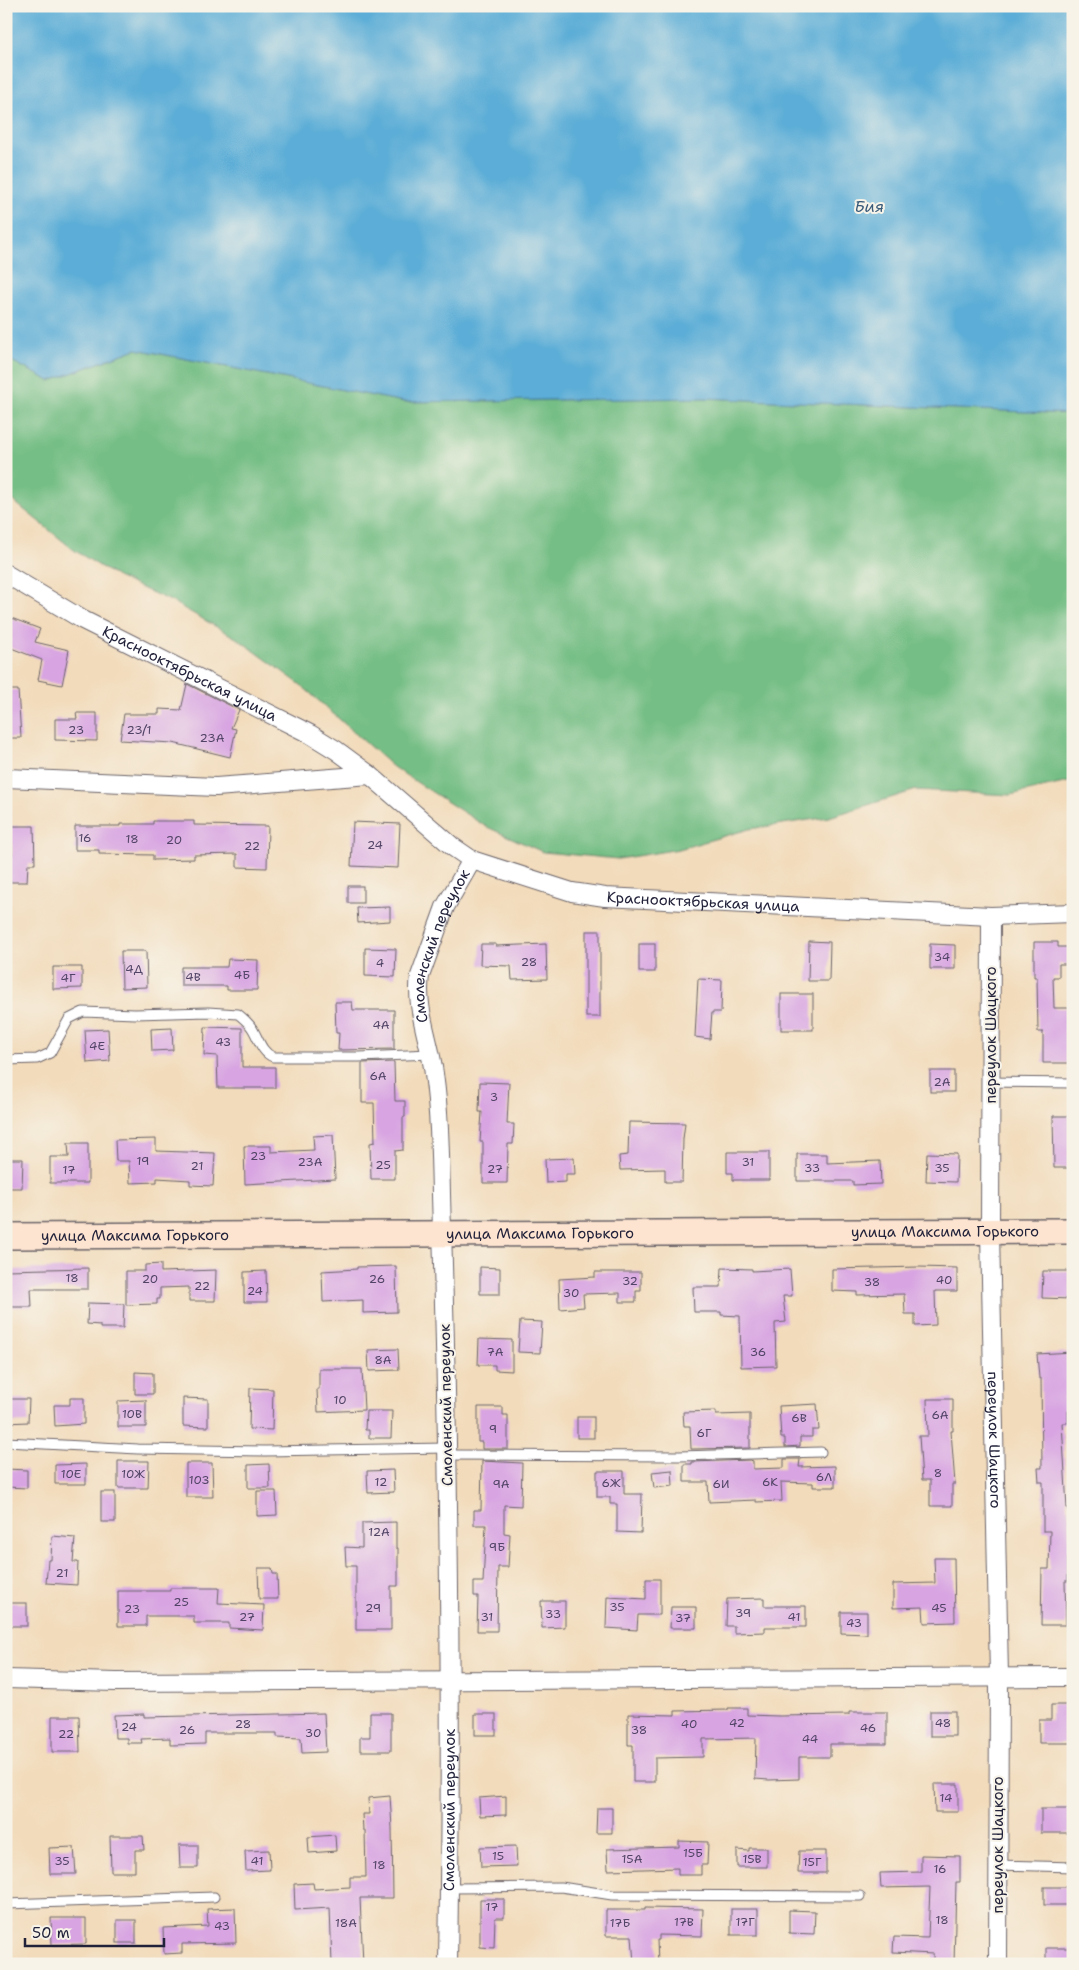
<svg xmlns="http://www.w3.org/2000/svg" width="1079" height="1970" font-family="'Shantell Sans',sans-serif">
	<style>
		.forest { fill: #75be85; stroke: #4c7060 }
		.water { fill: #5badd7; stroke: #3e6889 }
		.building { fill: #d8a5e2 }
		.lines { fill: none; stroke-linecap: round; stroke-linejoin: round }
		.service-casing { stroke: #6b6368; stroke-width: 11 }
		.minor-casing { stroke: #6b6368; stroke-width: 20 }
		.secondary-casing { stroke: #6b6368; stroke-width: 28 }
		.service { stroke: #fff; stroke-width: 9 }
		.minor { stroke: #fff; stroke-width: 18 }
		.secondary { stroke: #fde4d0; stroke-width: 25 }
		.labels { text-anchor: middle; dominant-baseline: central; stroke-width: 4; stroke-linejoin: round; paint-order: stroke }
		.number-label { font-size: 12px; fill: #504365 }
		.street-label { font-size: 15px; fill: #22223b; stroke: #f7f3e8 }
		.water-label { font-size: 16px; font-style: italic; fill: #395a79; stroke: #f7f3e8 }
	</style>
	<rect width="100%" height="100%" fill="#f7f3e8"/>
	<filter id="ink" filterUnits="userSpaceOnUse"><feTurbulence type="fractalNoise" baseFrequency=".02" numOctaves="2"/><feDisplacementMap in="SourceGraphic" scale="10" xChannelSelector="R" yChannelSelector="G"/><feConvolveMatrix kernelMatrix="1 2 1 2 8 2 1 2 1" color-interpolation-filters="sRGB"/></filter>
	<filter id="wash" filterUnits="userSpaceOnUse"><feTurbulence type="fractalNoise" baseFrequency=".0096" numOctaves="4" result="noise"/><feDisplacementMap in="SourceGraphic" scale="20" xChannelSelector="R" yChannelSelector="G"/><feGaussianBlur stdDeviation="1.12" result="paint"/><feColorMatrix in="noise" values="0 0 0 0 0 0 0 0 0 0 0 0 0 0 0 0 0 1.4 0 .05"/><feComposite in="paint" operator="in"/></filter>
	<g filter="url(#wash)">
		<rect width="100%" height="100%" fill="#f2dbbb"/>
		<path class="forest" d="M136 349 404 402 704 398 1073 414V781L1010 795 916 790 829 817 749 829 679 849 618 859 543 852 485 826 393 767 301 685 238 639 171 601 117 577 74 550 6 495V358L50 381Z"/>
		<path class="water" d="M6 6H1073V414L704 398 404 402 136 349 50 381 6 358Z"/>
		<g id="blocks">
			<g class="building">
				<path d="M6 616 40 629 35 642 69 650 62 685 38 680 42 660 6 646Z"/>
				<path d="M187 684 239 710 231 728 236 729 230 757 173 743 120 740 124 714H159V709L181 710Z"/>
				<path d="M6 690H18L21 738H6Z"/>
				<path d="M76 713H97V741L55 740V719H77Z"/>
				<path d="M153 821H194V825L268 826 267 868 237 867V854L194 855V859L153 860V855L99 854V850H75V826H120V824H153Z"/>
				<path d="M353 822 400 824 398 868 351 866Z"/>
				<path d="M11 826H34L35 864H28L27 882H6V855H12Z"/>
				<rect x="348" y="886" width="15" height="17"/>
				<path d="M390 907V921L358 923 357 908Z"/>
				<rect x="586" y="931" width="14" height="86"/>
				<path d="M809 941 830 942 829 981H808Z"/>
				<path d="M1034 942H1058V947H1073V964H1059V977H1053L1054 1008H1071L1070 1040H1073V1063H1043V1032H1038L1037 977H1034Z"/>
				<path d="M481 944H496V946L546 944 547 979 512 980 511 966 480 965Z"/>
				<rect x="639" y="944" width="16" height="28"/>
				<path d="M930 944 955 945V969H930Z"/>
				<path d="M365 948 396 949 395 977 365 976Z"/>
				<path d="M121 951H146L147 987 122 988Z"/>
				<path d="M228 959 258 960 257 990H227V986H181V967H227Z"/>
				<path d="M53 967H82V988L53 989Z"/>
				<path d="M698 979 722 980 721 1012H712L710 1039 695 1037Z"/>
				<rect x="781" y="994" width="32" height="36"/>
				<path d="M335 1002H352L353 1010H394V1049L338 1050 339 1033H336Z"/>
				<path d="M205 1027 242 1028V1067H275V1088H218L217 1056 204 1055Z"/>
				<path d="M172 1028 173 1050 152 1051 151 1029Z"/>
				<path d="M108 1029 110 1061 87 1063 85 1030Z"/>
				<path d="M394 1062 395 1101H405V1117H403V1150L395 1151V1179H371L370 1143 375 1142 374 1103H362V1063Z"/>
				<rect x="930" y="1071" width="24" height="21"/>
				<path d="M480 1082 509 1083 507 1124H514L513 1144H508L507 1183H483V1142H480L482 1112H479Z"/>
				<path d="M1053 1116H1073V1168H1054Z"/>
				<path d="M629 1122 685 1123 683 1139 682 1182H665V1169L620 1170 619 1156 628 1155Z"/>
				<path d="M333 1135 335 1179 245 1184 244 1146H271V1152L314 1150 313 1136Z"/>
				<path d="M156 1139V1151L215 1153 213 1186 190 1185V1180L157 1178V1182L130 1183 129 1161H116L115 1140Z"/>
				<path d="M68 1143H88V1183H50V1157H69Z"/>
				<path d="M727 1152H769V1180H733V1173H727Z"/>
				<path d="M927 1153 957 1154 956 1182 926 1181Z"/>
				<path d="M797 1154H827V1163L880 1161 881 1184 853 1185V1181H797Z"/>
				<path d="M574 1158 575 1174H566V1182L546 1183 545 1159Z"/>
				<path d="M6 1159H23L22 1188H6Z"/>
				<path d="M161 1264V1272L216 1270 215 1301H189V1287L160 1288V1299H157V1304L126 1305V1271H145V1265Z"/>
				<path d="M396 1266 397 1312 363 1313V1300L323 1302 322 1271 357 1269V1267Z"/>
				<path d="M480 1267 500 1268V1294H480Z"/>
				<path d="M919 1267 957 1268V1291H935L936 1325 915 1326V1314H905L904 1294 857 1295V1292L832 1291V1269Z"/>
				<path d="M88 1268V1289H31L32 1307H6V1270Z"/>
				<path d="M722 1268 752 1269V1271L790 1269 792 1296H783L786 1322 775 1323 776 1366 741 1367 740 1316 721 1315V1312H694L693 1287H721Z"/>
				<path d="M266 1271 267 1302H244V1272Z"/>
				<path d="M1043 1271H1071V1299L1042 1298Z"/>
				<path d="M595 1272H641V1291H636V1302H620V1293L583 1294 584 1307 560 1309 559 1279 595 1277Z"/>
				<path d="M88 1303 124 1304 123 1328H100V1325L87 1324Z"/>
				<path d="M520 1321 542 1322 540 1353 518 1352Z"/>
				<path d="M479 1339 512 1340V1371L495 1370V1365H478Z"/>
				<path d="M398 1349 399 1370 369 1371 368 1350Z"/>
				<path d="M1073 1352V1411H1068V1423H1062L1067 1508H1069L1070 1557H1068V1581H1065L1066 1625H1041L1042 1569H1049L1050 1531H1043V1482H1039L1038 1468H1042L1041 1378H1039L1037 1354Z"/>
				<path d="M319 1369H362L364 1410 318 1412 317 1389H319Z"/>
				<path d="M135 1372 153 1373V1394H135Z"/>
				<path d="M250 1388 273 1389 272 1430 249 1429Z"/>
				<path d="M70 1398H84V1424L55 1426 54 1405H70Z"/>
				<path d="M183 1398 208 1399V1427L183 1426Z"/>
				<path d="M6 1399H29L28 1422 6 1423Z"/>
				<path d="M927 1399H953V1431H951L955 1484H952V1506H930V1480H922L919 1436H928Z"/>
				<path d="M146 1400V1427H118V1401Z"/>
				<path d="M817 1404 819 1430H812V1437H800V1446L785 1447V1438H781L779 1406Z"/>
				<path d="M478 1407H503V1415H508V1449H482V1442H478Z"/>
				<path d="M366 1411H392L391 1438H369V1430H365Z"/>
				<path d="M716 1411V1415L750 1414V1448L691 1449 690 1426H684L683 1412Z"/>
				<rect x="577" y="1417" width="17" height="21"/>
				<path d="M784 1459H800L799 1467 835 1466V1487H813V1483L781 1482 782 1501 756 1502V1500L709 1502 708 1482H684V1464H692V1462L750 1460 753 1461V1469L784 1468Z"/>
				<path d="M118 1461H149L148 1488H118Z"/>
				<path d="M482 1461 522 1463 521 1506 504 1505V1533L510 1534 508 1567H498L497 1631H477L478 1596H474V1582H483L486 1525H474V1510H481Z"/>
				<path d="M186 1463H212L213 1497H186Z"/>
				<path d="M86 1464V1484H55V1465Z"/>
				<path d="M269 1464 270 1488H248V1465Z"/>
				<path d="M6 1469 27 1470V1488L6 1487Z"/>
				<path d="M393 1470 394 1492 368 1493 367 1471Z"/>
				<path d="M672 1470 673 1486 654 1488 652 1472Z"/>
				<path d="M597 1471H624V1494H642L641 1533 617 1532V1504H610V1497H597Z"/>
				<path d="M257 1491H276L277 1515 257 1516Z"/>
				<rect x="101" y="1492" width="14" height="30"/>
				<path d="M396 1522V1548H398V1586H391V1630H356V1566H346L345 1547 362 1548V1523Z"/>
				<path d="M52 1536 75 1538 73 1562H78L77 1585 46 1583 48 1560H51Z"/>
				<path d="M934 1558H954L955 1622 924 1623 923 1607 893 1608V1584L935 1583Z"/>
				<path d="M258 1568H272L273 1574H277L278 1599H259Z"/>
				<path d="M646 1579H660V1615H638L637 1630 606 1628 607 1597 646 1599Z"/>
				<path d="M170 1588H219L218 1603 264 1605 263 1630 229 1628V1623H194V1616H146V1626H118V1591H170Z"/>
				<path d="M764 1598V1606H806V1627H765V1632L734 1633V1626H726L727 1599Z"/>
				<path d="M541 1601H565V1627L542 1628Z"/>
				<rect x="6" y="1603" width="21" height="23"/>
				<path d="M671 1607H696V1628H670Z"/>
				<path d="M841 1612H867V1634L841 1633Z"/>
				<path d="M1051 1705H1073V1743H1039V1720H1051Z"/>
				<path d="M728 1708H747V1715L779 1716 849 1715V1712H887V1744H830V1757H799V1779L769 1780 755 1779 756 1738 703 1739V1757L655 1758V1782H633V1745H628V1714L675 1715V1711L728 1710Z"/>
				<rect x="930" y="1711" width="25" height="25"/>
				<path d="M324 1713 326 1752 302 1753 301 1738 277 1737V1733H205V1744L170 1745V1738L141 1739 142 1743H127V1738H115L114 1715 144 1714V1717Z"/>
				<path d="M370 1713H391V1751H360V1737H370Z"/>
				<rect x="475" y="1714" width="21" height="21"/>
				<path d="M52 1716H79L80 1752H52Z"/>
				<path d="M934 1784H958V1812H935Z"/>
				<path d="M390 1796 392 1828 393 1898H360L363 1964H332L330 1908 295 1910 294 1884 313 1883 314 1889 350 1887V1877H366L365 1830H363L362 1814H369L368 1798Z"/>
				<path d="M506 1796V1815L480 1816 479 1798Z"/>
				<path d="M597 1808H612V1833H596Z"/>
				<rect x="1041" y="1809" width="32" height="24"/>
				<path d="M335 1835 336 1851 309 1853 308 1837Z"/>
				<path d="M110 1836H143L144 1850H135V1872H111Z"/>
				<path d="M679 1841 708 1842 707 1865H701V1875H678V1868L608 1870 607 1849 679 1847Z"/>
				<path d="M179 1845H198V1868H180Z"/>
				<path d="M516 1846 517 1866 481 1867 480 1847Z"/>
				<path d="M74 1847 76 1874H50L49 1848Z"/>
				<path d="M749 1848H767V1867H737V1850L749 1851Z"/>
				<path d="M269 1850 270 1870 246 1871 245 1851Z"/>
				<path d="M799 1851H826V1873H798Z"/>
				<path d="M921 1855 960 1856V1882H956L954 1964H933V1954L893 1952 894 1937 928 1938 930 1887 881 1888 880 1873 921 1872Z"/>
				<rect x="1044" y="1887" width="26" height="18"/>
				<path d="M480 1899H504V1918H495L494 1948 480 1947Z"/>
				<path d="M235 1908 236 1943 182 1944V1953L164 1954 163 1928 208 1926 207 1909Z"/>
				<path d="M645 1908 703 1909 702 1936 659 1935V1940H657L658 1964H634L632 1936H606V1910H645Z"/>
				<rect x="731" y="1909" width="27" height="26"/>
				<path d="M789 1910 815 1911 814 1934 789 1933Z"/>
				<path d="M51 1918H86V1944L52 1945Z"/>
				<rect x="117" y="1920" width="19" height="23"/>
				<rect x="1046" y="1948" width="27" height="16"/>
			</g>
		</g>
	</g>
	<g filter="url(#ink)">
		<use href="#blocks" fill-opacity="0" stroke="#6b6368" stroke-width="1"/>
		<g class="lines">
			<g class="service-casing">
				<g id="service">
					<path d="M6 1060 37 1059 50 1053 69 1019 83 1012 135 1014 208 1012 238 1014C243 1018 248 1022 252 1028 259 1039 261 1052 273 1057H359L431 1054"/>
					<path d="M990 1082 1073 1083"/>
					<path d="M6 1442 138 1449 265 1451 447 1448"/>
					<path d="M447 1455 679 1456 821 1452"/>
					<path d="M998 1865 1073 1867"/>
					<path d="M449 1888 561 1887 612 1895 860 1896"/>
					<path d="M6 1904 214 1897"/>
				</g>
			</g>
			<g class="minor-casing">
				<g id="minor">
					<path id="s1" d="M6 574 83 620 310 734 336 750 370 775 453 847 472 860 572 892 605 897 991 916 1073 913"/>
					<path d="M6 778 216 787 370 775"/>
					<path id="s2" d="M991 916 990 1231 999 1676 998 1964"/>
					<path d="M6 1679 116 1682 1073 1677"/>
					<path id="s3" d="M448 1964C452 1718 449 1473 442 1228 440 1176 441 1124 434 1074 430 1041 415 1008 420 976L445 907 472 860"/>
				</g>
			</g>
			<g class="secondary-casing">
				<g id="secondary">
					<path id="s4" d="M6 1236 1073 1231"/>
				</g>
			</g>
			<use href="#service" class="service"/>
			<use href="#minor" class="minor"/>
			<use href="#secondary" class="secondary"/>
		</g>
	</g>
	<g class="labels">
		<g class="number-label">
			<text x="76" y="730">23</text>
			<text x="139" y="730">23/1</text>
			<text x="212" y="738">23А</text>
			<text x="85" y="838">16</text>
			<text x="132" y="839">18</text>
			<text x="174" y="840">20</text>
			<text x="375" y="845">24</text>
			<text x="252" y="846">22</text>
			<text x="942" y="957">34</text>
			<text x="529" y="962">28</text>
			<text x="380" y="963">4</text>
			<text x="134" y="969">4Д</text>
			<text x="242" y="975">4Б</text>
			<text x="193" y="977">4В</text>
			<text x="68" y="978">4Г</text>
			<text x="381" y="1025">4А</text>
			<text x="223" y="1042">4З</text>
			<text x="97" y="1046">4Е</text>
			<text x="378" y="1076">6А</text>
			<text x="942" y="1082">2А</text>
			<text x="494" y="1097">3</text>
			<text x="258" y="1156">23</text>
			<text x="143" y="1161">19</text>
			<text x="310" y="1162">23А</text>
			<text x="748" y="1162">31</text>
			<text x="383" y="1165">25</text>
			<text x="197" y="1166">21</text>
			<text x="812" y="1168">33</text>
			<text x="942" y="1168">35</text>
			<text x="495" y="1169">27</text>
			<text x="69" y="1170">17</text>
			<text x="72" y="1278">18</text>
			<text x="150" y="1279">20</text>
			<text x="377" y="1279">26</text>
			<text x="944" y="1280">40</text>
			<text x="630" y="1281">32</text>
			<text x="872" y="1282">38</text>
			<text x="202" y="1286">22</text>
			<text x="255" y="1291">24</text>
			<text x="571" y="1293">30</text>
			<text x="495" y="1352">7А</text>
			<text x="758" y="1352">36</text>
			<text x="383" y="1360">8А</text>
			<text x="340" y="1400">10</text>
			<text x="132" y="1414">10В</text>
			<text x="940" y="1415">6А</text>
			<text x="799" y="1418">6В</text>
			<text x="493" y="1429">9</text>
			<text x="704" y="1433">6Г</text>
			<text x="938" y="1473">8</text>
			<text x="71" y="1474">10Е</text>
			<text x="133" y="1474">10Ж</text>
			<text x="824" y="1477">6Л</text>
			<text x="199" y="1480">10З</text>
			<text x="381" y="1482">12</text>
			<text x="770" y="1482">6К</text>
			<text x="611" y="1483">6Ж</text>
			<text x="501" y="1484">9А</text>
			<text x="721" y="1484">6И</text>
			<text x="379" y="1532">12А</text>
			<text x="497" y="1547">9Б</text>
			<text x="62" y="1573">21</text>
			<text x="181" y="1602">25</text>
			<text x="617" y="1607">35</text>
			<text x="373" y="1608">29</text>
			<text x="939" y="1608">45</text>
			<text x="132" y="1609">23</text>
			<text x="743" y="1613">39</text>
			<text x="553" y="1614">33</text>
			<text x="247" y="1617">27</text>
			<text x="487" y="1617">31</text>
			<text x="794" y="1617">41</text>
			<text x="683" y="1618">37</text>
			<text x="854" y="1623">43</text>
			<text x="737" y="1723">42</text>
			<text x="943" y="1723">48</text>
			<text x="243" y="1724">28</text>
			<text x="689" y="1724">40</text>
			<text x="129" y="1727">24</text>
			<text x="868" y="1728">46</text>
			<text x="187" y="1730">26</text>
			<text x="639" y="1730">38</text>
			<text x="313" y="1733">30</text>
			<text x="66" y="1734">22</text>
			<text x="810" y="1739">44</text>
			<text x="946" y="1798">14</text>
			<text x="693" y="1853">15Б</text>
			<text x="498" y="1856">15</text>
			<text x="632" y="1859">15А</text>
			<text x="752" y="1859">15В</text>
			<text x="62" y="1861">35</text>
			<text x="257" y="1861">41</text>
			<text x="812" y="1862">15Г</text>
			<text x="379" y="1865">18</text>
			<text x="940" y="1869">16</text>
			<text x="492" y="1907">17</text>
			<text x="942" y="1920">18</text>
			<text x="684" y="1922">17В</text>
			<text x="745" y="1922">17Г</text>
			<text x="346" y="1923">18А</text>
			<text x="620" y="1923">17Б</text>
			<text x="222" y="1926">43</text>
		</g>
		<g class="street-label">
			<text stroke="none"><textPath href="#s1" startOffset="209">Краснооктябрьская улица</textPath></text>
			<text stroke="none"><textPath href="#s1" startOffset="786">Краснооктябрьская улица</textPath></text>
			<text stroke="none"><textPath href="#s3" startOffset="1024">Смоленский переулок</textPath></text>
			<text transform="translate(991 1035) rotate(-90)">переулок Шацкого</text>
			<text stroke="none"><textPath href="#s4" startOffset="939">улица Максима Горького</textPath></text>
			<text stroke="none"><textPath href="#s4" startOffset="534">улица Максима Горького</textPath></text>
			<text stroke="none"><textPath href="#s4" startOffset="129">улица Максима Горького</textPath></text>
			<text transform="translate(446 1405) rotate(-91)">Смоленский переулок</text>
			<text stroke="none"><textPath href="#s2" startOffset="524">переулок Шацкого</textPath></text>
			<text stroke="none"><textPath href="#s3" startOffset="154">Смоленский переулок</textPath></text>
			<text transform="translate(998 1845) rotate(-90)">переулок Шацкого</text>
		</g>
		<g class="water-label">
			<text x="869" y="206">Бия</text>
		</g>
	</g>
	<rect width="1079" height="1970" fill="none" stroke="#f7f3e8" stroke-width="25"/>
	<path d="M25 1938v8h139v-8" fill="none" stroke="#22223b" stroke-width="2.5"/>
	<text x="32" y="1938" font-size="15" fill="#22223b" stroke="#f7f3e8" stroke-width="4" paint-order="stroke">50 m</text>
</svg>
